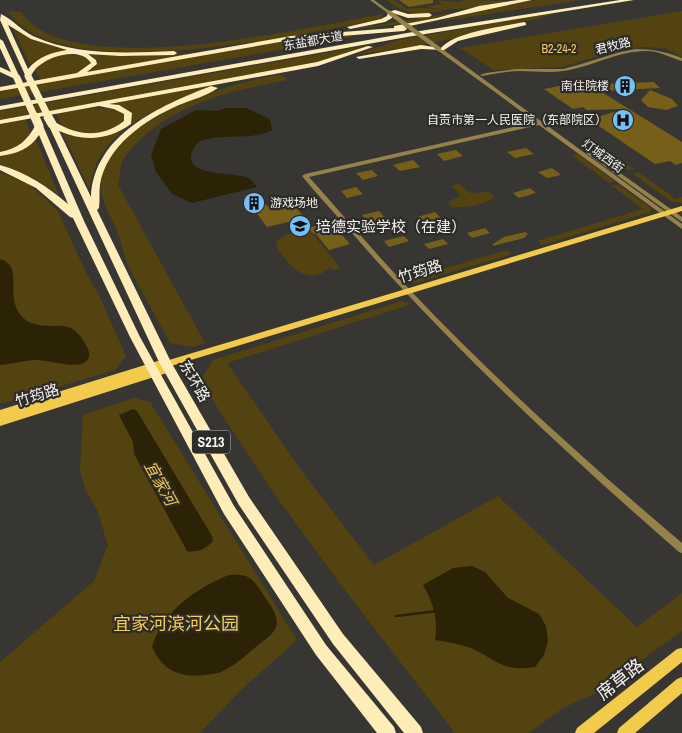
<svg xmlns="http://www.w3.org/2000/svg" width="682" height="733" font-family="'Archivo Narrow','Noto Sans SC',sans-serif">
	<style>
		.green { fill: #534311 }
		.water { fill: #2c2306 }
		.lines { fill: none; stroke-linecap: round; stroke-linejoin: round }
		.stream { stroke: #2c2306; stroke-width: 2.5 }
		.building { fill: #766019 }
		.minor { fill: #94824a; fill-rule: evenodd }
		.major { fill: #f3cb4c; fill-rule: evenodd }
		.highway { fill: #feedb8; fill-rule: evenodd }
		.minor-bridge { stroke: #94824a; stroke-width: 4.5 }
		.highway-bridge-far1 { stroke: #feedb8; stroke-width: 7 }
		.highway-bridge { stroke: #feedb8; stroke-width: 9 }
		.labels { text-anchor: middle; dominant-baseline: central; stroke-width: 4.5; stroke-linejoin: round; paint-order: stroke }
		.far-street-label { font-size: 12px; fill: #f4f3f1; stroke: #2d2c28 }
		.far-park-label { font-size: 12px; fill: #f6d056; stroke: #2d2c28 }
		.far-poi-label { font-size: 12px; fill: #f4f3f1; stroke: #2d2c28; text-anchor: end }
		.shield { fill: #2d2c28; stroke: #b8b7b5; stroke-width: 1 }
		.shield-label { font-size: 14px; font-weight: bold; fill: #f4f3f1 }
		.poi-label { font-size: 15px; fill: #f4f3f1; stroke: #2d2c28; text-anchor: start }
		.street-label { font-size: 15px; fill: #f4f3f1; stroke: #2d2c28 }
		.water-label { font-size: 16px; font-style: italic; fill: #ecc64b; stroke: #2d2c28 }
		.near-park-label { font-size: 18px; fill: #f6d056; stroke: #2d2c28 }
		.near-street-label { font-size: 18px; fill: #f4f3f1; stroke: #2d2c28 }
	</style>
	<rect width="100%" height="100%" fill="#383632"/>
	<g class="green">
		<path d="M386 0H394L407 9C420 7 432 8 445 11 418 15 408 16 386 0Z"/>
		<path d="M437 0 459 2 465 0 510 1C491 4 442 15 427 6L442 4Z"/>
		<path d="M537 0H580L417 25 440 21 493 7Z"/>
		<path d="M8 11 21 12C67 84 310 27 383 14L380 19 374 21C297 34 57 89 8 11Z"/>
		<path d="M464 11 419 22 347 30Z"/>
		<path d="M682 11V57L665 48 640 47 609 53 562 67 494 70 460 48Z"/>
		<path d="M554 13 541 18 428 44 355 55 399 40Z"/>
		<path d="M13 29C65 60 149 56 208 52L84 73 93 69 98 61C84 46 43 51 30 65Z"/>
		<path d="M363 34 331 41 0 99V90L301 38Z"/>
		<path d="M375 44 339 57 317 62 0 120V111Z"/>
		<path d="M66 54 79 55 91 61 90 64 76 73 41 80 35 70C40 59 55 56 66 54Z"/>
		<path d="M275 75H282L287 80C235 90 183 101 142 138 135 145 126 153 122 162 120 169 120 178 118 185L205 343 193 347 170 343C156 316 140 290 127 263 123 253 122 243 118 234 113 219 102 204 101 188 99 122 225 85 275 75Z"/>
		<path d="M233 80C190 95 129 114 103 152 95 163 93 175 89 188L63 134C87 141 112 138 131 121V113L118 106 102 104Z"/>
		<path d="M94 108 114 109 124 114 125 122C110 134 85 138 67 130 61 126 59 119 56 113Z"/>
		<path d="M25 119C27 123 31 130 30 134 27 146 10 150 0 152V123Z"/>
		<path d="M36 140 59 195 35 179 0 164V156L17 151Z"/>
		<path d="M594 141 634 169 627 170 588 143Z"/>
		<path d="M578 154 614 181 609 183 571 155Z"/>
		<path d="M0 172 31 186 58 211 86 273 98 293 126 356 115 370 0 404Z"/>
		<path d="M638 172 676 199 682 197V203L672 202 633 174Z"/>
		<path d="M458 183 470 193 488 192 495 196C487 205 463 208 452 207L449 205V202L461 195 451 186Z"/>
		<path d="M611 185H619L651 208V212L542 245 537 241 643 209Z"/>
		<path d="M309 229 340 268 333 270 330 267C312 285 295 272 283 256 279 251 276 248 276 242L287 234 303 233 302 231Z"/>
		<path d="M507 250 512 254 415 283 405 280Z"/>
		<path d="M402 301 412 304 227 363 303 473 374 565 498 496 637 627 682 593V631L596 693 563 708 529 733H455L341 585 270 488 200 381 213 360Z"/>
		<path d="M134 398 150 402 297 640 241 690 200 733H0V662L94 581 108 545 97 510 85 489 80 469 83 415Z"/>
	</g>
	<g class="water">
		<path d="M226 108H246L270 119 272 130C252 141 226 133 204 140 199 141 195 145 193 150 180 177 233 172 246 177 251 179 253 182 257 187L192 203 172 194 156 172 151 155 161 129 196 110 217 111Z"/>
		<path d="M0 259C27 267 0 301 27 321 53 334 69 313 86 345 88 349 91 354 88 359 81 372 48 359 34 360 23 361 11 364 0 365Z"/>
		<path d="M133 409 137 411 212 536 213 541C206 549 197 553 187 551L134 454 133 442 119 415Z"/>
		<path d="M472 566 485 572 508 598 539 614 546 626 548 641 544 655 535 667C504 672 498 661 473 649 461 644 448 642 435 640 438 619 434 604 423 585L453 568Z"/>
		<path d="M229 575C248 574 252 577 262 593 268 602 280 616 276 627 273 635 263 641 257 646 246 655 236 665 223 671 218 674 210 674 204 675 180 678 162 670 152 647 162 612 196 588 229 575Z"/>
	</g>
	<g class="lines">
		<path class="stream" d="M396 616 437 611"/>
	</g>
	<g class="building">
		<path d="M399 0H433V3L409 7Z"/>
		<path d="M594 79 602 84 654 82 660 88 600 91 682 142V163L676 165 670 161 655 164 593 122 602 120 598 117 623 109 587 110 583 107 573 109 544 89Z"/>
		<path d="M650 90 672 99 678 106 666 110 648 107 641 100Z"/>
		<path d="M526 148 534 154 515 158 507 152Z"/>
		<path d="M456 150 463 156 444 161 437 154Z"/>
		<path d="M413 160 420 167 400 171 393 165Z"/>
		<path d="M552 168 561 175 547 178 538 172Z"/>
		<path d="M372 170 378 176 363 180 356 173Z"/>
		<path d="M356 187 363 194 347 198 341 191Z"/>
		<path d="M530 188 536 193 519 198 513 193Z"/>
		<path d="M258 193 267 206 286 202 290 206 294 205 305 218 267 227 244 196Z"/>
		<path d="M379 211 386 219 369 223 362 215Z"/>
		<path d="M435 212 441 218 423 223 417 217Z"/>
		<path d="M331 222 350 244 329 250 316 234H314L308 228Z"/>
		<path d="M485 228 490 233 472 238 467 233Z"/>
		<path d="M525 232 528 234 524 238 493 246V244L504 237Z"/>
		<path d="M404 236 409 241 389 247 384 241Z"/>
		<path d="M443 239 448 244 429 249 424 244Z"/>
	</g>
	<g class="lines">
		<g class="minor">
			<path d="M370 0H374L392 13 389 14Z"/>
			<path d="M437 48H441L682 224V229L539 125 309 177C343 215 375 253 410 290 495 380 588 463 682 543V553L679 552C561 449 447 343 344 224 330 208 316 193 302 176L305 174 536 122 437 50Z"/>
			<path d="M636 49C653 49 666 52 682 58V61C671 58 661 52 649 51 619 50 592 67 563 71 549 73 534 71 520 71 507 71 495 74 482 76L480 75 486 73 516 69H563L578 65 620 52Z"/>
			<path d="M588 150 682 217V222L586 153V151Z"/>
		</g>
		<g class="major">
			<path d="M682 206V211L171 366 174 369 173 371 0 426V418L165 367 0 418V410L161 360H169Z"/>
			<path d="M682 648V662L594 733H575L577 728 677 649Z"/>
			<path d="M682 677V693L635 733H617L619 728 677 679Z"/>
		</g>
		<g class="highway">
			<path d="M518 0H532L405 27 407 29 404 31 291 40 0 91V87L77 73 91 63C81 47 52 55 40 65 35 68 33 73 30 77H26L0 20 1 14C12 19 21 30 33 36 76 56 128 53 174 51L177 53 174 55 120 56 88 54 96 60 97 64 87 72 291 36 394 28V26L437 18 479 6ZM8 25 31 39 67 50C52 52 38 57 28 69Z"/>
			<path d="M620 0H634L407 37 0 110V106L407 33Z"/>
			<path d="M395 10 408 14 429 13 432 15 429 17 408 18 393 13 392 18 385 22 350 29 347 27 381 19 387 16 388 12Z"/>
			<path d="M524 22 526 23V25L470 38 458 41 444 50 421 49 359 59 356 57 421 45 441 48C456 31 502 27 524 22Z"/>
			<path d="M0 39 3 41 20 78 19 79H15L0 72V67L11 72 0 48Z"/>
			<path d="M368 46 373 47 318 66 109 104 119 105 132 113 131 124C109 140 84 142 59 131L91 197C94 134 160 106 211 86L218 88C207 96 191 100 179 105 145 120 106 146 100 185 99 192 100 200 99 208L97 210 171 362 249 497 343 634 421 727 423 733H404L333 644 239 505 159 362 48 124 55 122C78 136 102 138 124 121V114L114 109 99 106 0 124V120L317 62Z"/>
			<path d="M36 124 43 126 84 221 140 337 234 506 326 645 394 727 396 733H377L316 655 224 514 130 337 73 218 70 217 36 188 0 170V165C26 172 48 187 68 204L39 135C30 149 16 154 0 156V152C18 149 28 140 36 124Z"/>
		</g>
		<path class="minor-bridge" d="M390 13 439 49"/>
		<g class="highway-bridge-far1">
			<path d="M28 76 49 118"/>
			<path d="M17 78 35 118"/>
		</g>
		<g class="highway-bridge">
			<path d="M35 117 39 126"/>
			<path d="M48 117 52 124"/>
		</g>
	</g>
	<defs>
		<g id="building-disc" transform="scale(1.125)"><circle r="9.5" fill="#75c0f6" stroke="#2d2c28"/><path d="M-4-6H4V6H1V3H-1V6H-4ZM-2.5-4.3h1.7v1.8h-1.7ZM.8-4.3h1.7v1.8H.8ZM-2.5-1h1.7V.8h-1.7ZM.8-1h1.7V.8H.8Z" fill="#111"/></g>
		<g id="hospital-disc" transform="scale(1.125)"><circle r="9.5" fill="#75c0f6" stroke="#2d2c28"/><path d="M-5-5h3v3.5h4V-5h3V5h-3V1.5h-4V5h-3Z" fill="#111"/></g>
		<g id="school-disc" transform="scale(1.125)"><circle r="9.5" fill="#75c0f6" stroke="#2d2c28"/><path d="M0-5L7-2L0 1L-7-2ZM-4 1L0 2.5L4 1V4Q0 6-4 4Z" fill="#111"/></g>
	</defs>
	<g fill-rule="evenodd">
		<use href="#building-disc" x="625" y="86"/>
		<use href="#hospital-disc" x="623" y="120"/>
		<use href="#building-disc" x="254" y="203"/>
		<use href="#school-disc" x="300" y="226"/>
	</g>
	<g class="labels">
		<g class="far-street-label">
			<text transform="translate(313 41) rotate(-10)">东盐都大道</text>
			<text transform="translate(613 46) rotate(-14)">君牧路</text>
			<text transform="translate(603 156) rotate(36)">灯城西街</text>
		</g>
		<g class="far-park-label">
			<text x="559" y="49">B2-24-2</text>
		</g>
		<g class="far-poi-label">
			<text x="609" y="86">南住院楼</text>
			<text x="607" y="120">自贡市第一人民医院（东部院区）</text>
			<text x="270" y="203" text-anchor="start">游戏场地</text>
		</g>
		<rect class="shield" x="192" y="430.5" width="38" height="23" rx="4"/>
		<g class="shield-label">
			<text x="211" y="442">S213</text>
		</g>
		<g class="poi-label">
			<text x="316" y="226">培德实验学校（在建）</text>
		</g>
		<g class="street-label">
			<text transform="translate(420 271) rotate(-17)">竹筠路</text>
			<text transform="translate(195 381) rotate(60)">东环路</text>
			<text transform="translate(37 395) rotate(-17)">竹筠路</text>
		</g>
		<g class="water-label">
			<text transform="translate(161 483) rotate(61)">宜家河</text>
		</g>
		<g class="near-park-label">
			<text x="176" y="623">宜家河滨河公园</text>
		</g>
		<g class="near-street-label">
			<text transform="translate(620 679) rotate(-38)">席草路</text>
		</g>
	</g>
</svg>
